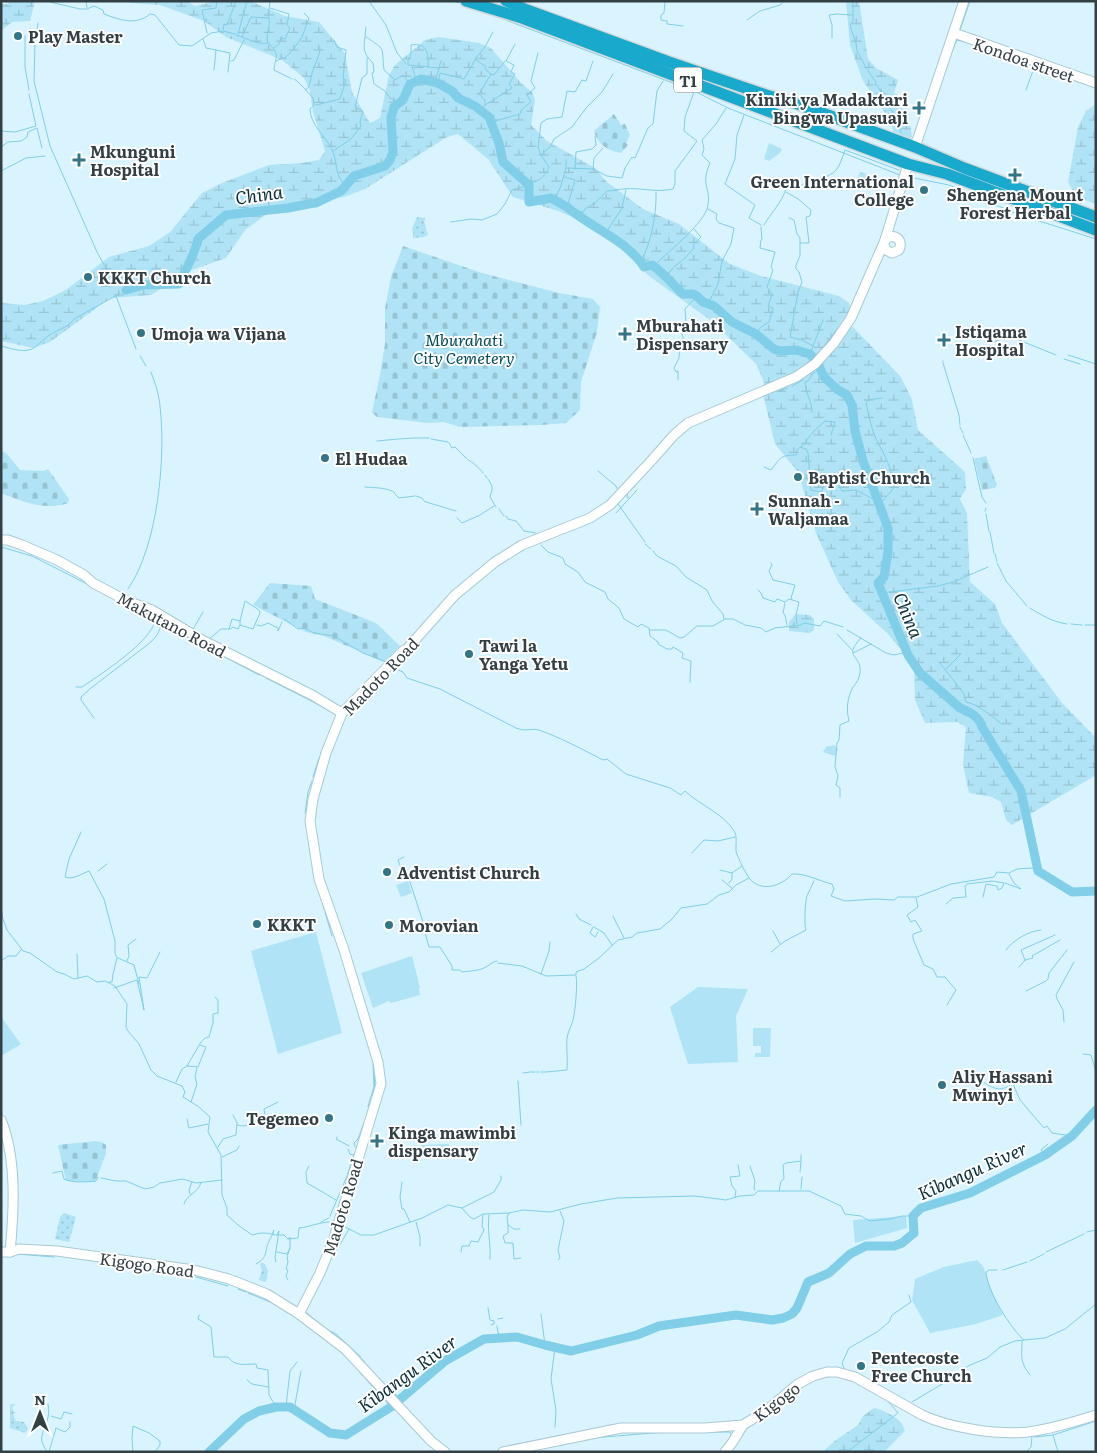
<svg xmlns="http://www.w3.org/2000/svg" width="1097" height="1453" font-family="Literata,serif">
	<style>
		.grass { fill: url(#grass-dots) }
		.wetland { fill: url(#wetland-marsh) }
		.cemetery { fill: url(#cemetery-stones) }
		.green { fill: #afe3f5 }
		.lines { fill: none; stroke-linecap: round; stroke-linejoin: round }
		.stream { stroke: #80cee7; stroke-width: 1 }
		.river { stroke: #80cee7; stroke-width: 9 }
		.secondary-casing { stroke: #a8c9d4; stroke-width: 11 }
		.highway-casing { stroke: #d6d9da; stroke-width: 14 }
		.secondary { stroke: #fff; stroke-width: 9 }
		.highway { stroke: #19a9cc; stroke-width: 11 }
		.poi-dot { fill: #337487; stroke: #fff; stroke-width: 2 }
		.labels { text-anchor: middle; dominant-baseline: central; stroke-width: 4; stroke-linejoin: round; paint-order: stroke }
		.shield { fill: #fff; stroke: #70797c; stroke-width: 1 }
		.shield-label { font-size: 15px; font-weight: bold; fill: #323f44 }
		.poi-label { font-size: 16px; font-weight: bold; fill: #323f44; stroke: #fff; text-anchor: start }
		.street-label { font-size: 16px; fill: #323f44; stroke: #fff }
		.park-label { font-size: 16px; font-style: italic; fill: #034b5d; stroke: #fff }
		.water-label { font-size: 18px; font-style: italic; fill: #082e39; stroke: #fff }
	</style>
	<defs>
		<pattern id="grass-dots" width="8" height="8" patternUnits="userSpaceOnUse" patternTransform="scale(1.25)"><rect width="8" height="8" fill="#afe3f5"/><path d="M2 2h.1M6 6h.1" fill="none" stroke="#97c4d3" stroke-width="1.8" stroke-linecap="round"/></pattern>
		<pattern id="wetland-marsh" width="20" height="14" patternUnits="userSpaceOnUse" patternTransform="scale(1.25)"><rect width="20" height="14" fill="#afe3f5"/><path d="M1 5h8M5 5V1M11 12h8M15 12V8" fill="none" stroke="#97c4d3"/></pattern>
		<pattern id="cemetery-stones" width="16" height="16" patternUnits="userSpaceOnUse" patternTransform="scale(1.25)"><rect width="16" height="16" fill="#afe3f5"/><path d="M2 7V4a2 2 0 0 1 4 0v3zM10 15v-3a2 2 0 0 1 4 0v3z" fill="#97c4d3"/></pattern>
	</defs>
	<rect width="100%" height="100%" fill="#d9f4fe"/>
	<g class="grass">
		<path d="M860 172 867 174 866 185 856 182Z"/>
		<path d="M417 217 426 218 424 221 428 235 424 237 413 238V233L412 229Z"/>
		<path d="M64 1213 76 1217 69 1242 55 1239 60 1217Z"/>
		<path d="M262 1263 265 1264 268 1271 266 1282 259 1280 262 1270 260 1264Z"/>
		<path d="M10 1404H16L12 1407 13 1411 16 1413 13 1414 16 1421 24 1422 28 1429 25 1433 10 1428Z"/>
	</g>
	<g class="wetland">
		<path d="M10 1H35L30 21 12 22 1 31V4H7Z"/>
		<path d="M127 1H187L195 6 216 1H250L285 16 319 22 345 54 352 92 370 123 380 118 389 75 395 65 425 40 439 37 479 43 491 48 521 83 532 92 535 100 531 125 547 141 595 168 607 182 643 209 679 224 730 264 761 276 839 296 849 303 851 313 849 323 901 377 912 400 918 430 965 472 966 489 960 499 967 513 970 582 995 604 1002 623 1062 703 1096 738V775L1012 825 1006 820 1001 802 992 797 969 793 963 765 966 727 957 722 925 723 915 700 914 665 888 634 851 600 838 582 816 533 798 472 775 444 763 394 764 382 756 364 713 322 649 276 600 229 558 211 513 197 488 159 458 134 447 137 365 189 344 197 271 211 245 230 226 258 189 271 151 295 110 298 50 342 33 348 1 341V303L25 305 43 301 66 290 109 257 149 246 170 232 202 193 222 183 269 165 301 163 319 160 325 151 313 112 310 91 304 78 282 60 226 37 204 21 160 5 132 3Z"/>
		<path d="M846 1H859L868 59 876 68 898 80 894 93 898 95 911 129 912 137 907 142 895 137 890 120 863 81 850 45Z"/>
		<path d="M1096 104V204L1076 197 1068 182 1078 127 1086 111Z"/>
		<path d="M796 614 810 615 814 619V630L810 633 789 631V622Z"/>
		<path d="M874 1408C886 1411 902 1418 905 1431L884 1452H822L836 1440 858 1425 863 1416Z"/>
	</g>
	<g class="cemetery">
		<path d="M614 114 621 125 625 124 630 135 626 143 628 145 621 153C607 151 598 144 594 131Z"/>
		<path d="M403 246 482 273 559 293 593 299 600 307 597 332 581 382 580 410 566 423 541 425 460 427 444 422 428 423 377 417 372 412 379 380 385 344V309L391 277Z"/>
		<path d="M1 450 7 454 20 470 44 471 48 469 69 499 68 503C45 511 23 502 1 493Z"/>
		<path d="M986 456 997 485 995 488 982 490 974 459Z"/>
		<path d="M270 583 311 586 315 599 376 623 400 646 384 662 324 636 306 632 253 605Z"/>
		<path d="M96 1141 101 1142 106 1145V1154L95 1182 66 1181 58 1145Z"/>
	</g>
	<g class="green">
		<path d="M769 143 782 149 780 153 769 161 764 159Z"/>
		<path d="M834 745 838 749 835 756 823 752 826 747Z"/>
		<path d="M408 881 412 893 401 897 396 885Z"/>
		<path d="M316 932 342 1033 278 1054 251 951Z"/>
		<path d="M412 956 420 988 419 989 420 995 391 1003 389 1001 373 1008 361 973Z"/>
		<path d="M698 987 748 989 736 1016 738 1062 688 1064 670 1007Z"/>
		<path d="M1 1017 21 1044 1 1056Z"/>
		<path d="M753 1028H771L770 1057H755V1053H761V1046H753Z"/>
		<path d="M449 1144V1151H422L421 1145Z"/>
		<path d="M906 1216 907 1228 855 1243 853 1220Z"/>
		<path d="M977 1260 983 1266 993 1294 1003 1315 976 1324 930 1333 912 1300 915 1279 944 1267Z"/>
	</g>
	<g class="lines">
		<g class="stream">
			<path d="M86 1 87 8"/>
			<path d="M369 1 386 25 397 53 406 64"/>
			<path d="M451 1 461 3"/>
			<path d="M614 1H616"/>
			<path d="M665 1 664 13 661 15V20L667 21V24L683 26"/>
			<path d="M853 1V21L850 25C851 30 853 34 855 40 857 44 856 48 857 51 863 62 868 72 876 82L875 85H877C886 101 896 114 901 133"/>
			<path d="M50 2 80 9H87L94 6 103 10 104 14C120 20 136 26 150 14L155 15 179 45 192 46 211 33 223 31 235 34"/>
			<path d="M270 8 289 14 287 25 290 28 285 39 281 38 279 44 274 48"/>
			<path d="M495 16 694 91 728 108 900 175"/>
			<path d="M747 20 760 11 780 5 784 1"/>
			<path d="M366 27 365 36C387 52 381 44 384 70L395 80 403 75 410 84"/>
			<path d="M223 30 224 24 227 25 236 1"/>
			<path d="M960 30 970 1"/>
			<path d="M207 33 202 10 216 8 217 1"/>
			<path d="M238 34 247 1"/>
			<path d="M236 35C247 38 256 45 268 43 281 54 275 57 274 70L292 79"/>
			<path d="M25 36V67L29 90"/>
			<path d="M242 37 251 17 268 18 270 1"/>
			<path d="M365 37C363 50 364 54 373 63L374 72 372 73 374 84 385 91 390 98 398 102"/>
			<path d="M832 38V25L829 15 837 14 852 15"/>
			<path d="M203 39 206 48 216 50 214 70"/>
			<path d="M957 40 970 43"/>
			<path d="M268 43C265 33 271 27 269 18"/>
			<path d="M35 46 34 81 50 146 97 252 113 281"/>
			<path d="M35 46 38 23"/>
			<path d="M216 50 230 53 228 72"/>
			<path d="M949 58 957 40"/>
			<path d="M231 61 234 60 244 40"/>
			<path d="M276 61 286 57 293 50 302 37 309 18 304 13"/>
			<path d="M412 66 416 80"/>
			<path d="M428 67C429 54 427 42 411 45 411 51 412 55 408 60V65L439 68"/>
			<path d="M491 74 494 75 505 61"/>
			<path d="M294 79C301 83 307 92 313 98L314 105 310 109C310 125 326 136 332 150 338 161 334 178 346 185"/>
			<path d="M435 82 441 61"/>
			<path d="M438 83 440 73 464 79 475 60"/>
			<path d="M306 90C312 84 310 78 313 70 315 63 319 58 320 49"/>
			<path d="M1026 90 1035 65"/>
			<path d="M316 105 340 99 346 80 343 79 346 50 337 47 334 40"/>
			<path d="M485 105 512 88 509 84 515 74 511 72 514 65 506 61 515 44"/>
			<path d="M481 110 485 105V100L479 94 491 74 485 69 486 67 475 59 485 47 493 32"/>
			<path d="M744 115 737 135 735 159 725 184 755 205 749 218 761 225"/>
			<path d="M492 122 520 114 522 109 531 102 527 95 535 88 531 81 538 53"/>
			<path d="M1 131 15 132 36 126 29 94"/>
			<path d="M1 147 8 142 21 141 27 137 28 132 37 128 42 148"/>
			<path d="M333 151 351 139 361 126 360 122 363 111 355 107 362 78 367 74V58"/>
			<path d="M541 155 538 147 541 123 547 119 562 117 567 91 575 92 582 80 586 81 593 61"/>
			<path d="M566 160V168"/>
			<path d="M575 169 576 152 592 149 596 145 595 136"/>
			<path d="M593 169 607 176 622 178 625 168 632 157 635 158 648 128 653 124 657 91 663 81"/>
			<path d="M1 171 26 158 45 156"/>
			<path d="M565 177 575 180 567 207"/>
			<path d="M909 177 949 185 1017 214 1096 239"/>
			<path d="M527 182C537 184 546 176 549 167L541 155 550 147 554 139 572 127 586 108 602 92 613 74"/>
			<path d="M786 192 798 199 811 210 810 216 806 217 809 243H800"/>
			<path d="M555 199 561 186 566 168 593 169 594 158 603 148"/>
			<path d="M580 216 586 208 595 203 607 191C613 191 618 189 623 189 641 187 654 193 673 189L675 184V171L697 141 684 131 685 117 694 92"/>
			<path d="M789 218 794 220 797 234 800 238V256L796 265V269L799 272 802 282 798 292 790 337 802 340 813 346"/>
			<path d="M451 222 471 219 482 220 497 214 505 204 512 190 529 185"/>
			<path d="M764 225C771 213 782 202 786 189 796 189 800 186 809 182 833 173 836 178 845 150L899 170"/>
			<path d="M605 234 622 208 626 190"/>
			<path d="M641 261C651 245 657 211 656 192"/>
			<path d="M655 267 657 263C669 251 706 222 708 205 711 187 700 186 710 163L702 155 704 149 702 140 716 124 726 108"/>
			<path d="M666 276 675 266 686 257 694 248 693 245 701 237 694 229"/>
			<path d="M116 296 136 349"/>
			<path d="M862 302 867 292"/>
			<path d="M708 304 718 284 722 261 731 244 734 228 719 223 716 219 717 214 708 209"/>
			<path d="M756 334 761 327 769 322 773 308 768 306 772 294 767 287 773 270 771 267 775 252 760 248 761 240H762L761 227"/>
			<path d="M993 342 1008 337 1014 338 1056 355"/>
			<path d="M1 346C9 348 21 352 29 350 37 348 41 341 48 336 57 329 67 329 74 319L119 294"/>
			<path d="M810 354 823 320"/>
			<path d="M1068 355 1096 364"/>
			<path d="M140 356 146 366"/>
			<path d="M1064 359 1080 364"/>
			<path d="M943 361V362"/>
			<path d="M943 363 959 415 960 425"/>
			<path d="M799 370 818 354 838 328"/>
			<path d="M815 372 819 369"/>
			<path d="M678 380V371L676 372 674 368 679 358 680 343 683 339 681 328 686 324 685 309 697 296"/>
			<path d="M792 386 803 380"/>
			<path d="M779 391 787 388"/>
			<path d="M874 399 869 400 866 403C869 415 871 429 877 441 885 456 893 470 894 488L879 505"/>
			<path d="M875 399 882 398"/>
			<path d="M720 405 746 393"/>
			<path d="M812 412C812 401 805 392 805 382L808 381 814 372"/>
			<path d="M960 427 963 433"/>
			<path d="M963 435 971 453"/>
			<path d="M399 439 413 438H429"/>
			<path d="M431 439 448 442"/>
			<path d="M377 441 398 439"/>
			<path d="M449 443 452 448 455 447 467 459"/>
			<path d="M801 447 814 431 825 421 835 422 831 435"/>
			<path d="M973 458 982 497 986 503"/>
			<path d="M468 460C472 461 480 469 483 473"/>
			<path d="M764 467 771 470C780 459 779 455 796 455L797 450 800 447 806 449 808 453 811 490 821 492 824 486 838 483 842 491 856 490 873 499 876 498"/>
			<path d="M598 471 616 486 618 491"/>
			<path d="M485 475 487 478"/>
			<path d="M488 479 492 486V489"/>
			<path d="M365 487C374 488 388 487 395 493"/>
			<path d="M492 490 490 497 496 507"/>
			<path d="M395 494 399 498 415 496"/>
			<path d="M416 496 422 498 425 502"/>
			<path d="M629 498 627 497 628 492 635 486"/>
			<path d="M426 502 456 511"/>
			<path d="M618 504 645 542"/>
			<path d="M603 505 613 496"/>
			<path d="M499 509 504 516"/>
			<path d="M985 511 986 508"/>
			<path d="M616 513 637 490"/>
			<path d="M986 514 989 531"/>
			<path d="M506 516 508 519 516 521 524 531 536 533"/>
			<path d="M457 518 462 523 480 515 494 506"/>
			<path d="M555 527 560 525"/>
			<path d="M990 532 994 553"/>
			<path d="M645 544 651 549"/>
			<path d="M541 545 548 552 563 558 565 564 578 572 585 582 605 592 608 599 619 608 624 619 638 627 641 624 649 628 650 636 658 642V644L667 649H672L673 647 683 653 682 658 691 661 690 682"/>
			<path d="M1 547 32 556 89 585"/>
			<path d="M653 551 657 556 676 566 686 577 707 590 712 601 723 614 724 619"/>
			<path d="M995 554 997 561"/>
			<path d="M771 563 772 565 769 571 773 580 795 585 791 598 792 599"/>
			<path d="M997 563 1006 581 1027 606"/>
			<path d="M94 579 113 589"/>
			<path d="M128 589C158 546 166 457 160 406 159 394 155 383 151 372"/>
			<path d="M758 590 761 593 763 598 775 602 777 599 785 602 789 599 799 602 796 615 797 624"/>
			<path d="M881 593 938 586 953 582 988 567"/>
			<path d="M785 603 783 613 785 615 787 625"/>
			<path d="M130 607 147 616"/>
			<path d="M1030 608C1041 615 1053 622 1067 624"/>
			<path d="M151 618 259 675"/>
			<path d="M284 619 298 629 304 628 314 633 334 636 363 653 386 662"/>
			<path d="M1071 624 1082 625"/>
			<path d="M257 625 261 626 268 623 278 628V631L282 622"/>
			<path d="M1085 625H1096"/>
			<path d="M229 629 232 619 240 621V625L253 629 260 613 259 610 245 601 240 621"/>
			<path d="M650 630H666L680 638 684 637 697 626H713L725 619H733L745 625 761 628 766 632 775 628 801 625 804 623 820 626 824 621 843 627"/>
			<path d="M847 630 886 653 894 655 907 652"/>
			<path d="M192 631 203 612"/>
			<path d="M837 634 852 650"/>
			<path d="M208 640 221 629H230L233 627 238 629 240 625"/>
			<path d="M853 653 871 644"/>
			<path d="M940 663 964 694 966 702C976 703 993 717 1002 724"/>
			<path d="M946 669 960 655"/>
			<path d="M383 677 389 674 391 669H396L403 672 407 678 440 689 516 728C526 732 531 728 539 730 561 738 582 749 603 760L607 759 626 774 670 788 681 795 685 791C700 805 724 814 734 831 737 836 736 841 736 847 735 854 740 859 742 866"/>
			<path d="M266 678 331 711"/>
			<path d="M76 687H82C101 674 151 642 155 621"/>
			<path d="M368 699 381 680"/>
			<path d="M355 709 360 702"/>
			<path d="M94 718 81 700V697L91 688 151 642 157 635 162 624"/>
			<path d="M321 753 329 735"/>
			<path d="M313 777 319 758"/>
			<path d="M840 797V788L836 785 838 776 835 767 837 743 839 740 840 725 849 721C846 709 847 699 853 687 857 682 859 679 860 673 862 654 842 658 861 638"/>
			<path d="M305 813 308 792 312 781"/>
			<path d="M307 829 312 862"/>
			<path d="M81 832 69 859 65 877C73 880 81 874 89 871L104 899 115 941V953L117 958 113 974 112 982H109"/>
			<path d="M692 853 704 840 718 841 735 837"/>
			<path d="M404 857 398 860 404 876 410 882 423 922"/>
			<path d="M720 870 732 873 742 866 749 878"/>
			<path d="M98 871 107 864"/>
			<path d="M722 880 733 889"/>
			<path d="M729 883 732 879V873"/>
			<path d="M1005 883 1021 889 1014 883 1009 874"/>
			<path d="M916 898 918 907 907 915 911 922 915 920 922 931 913 934V939L924 965 933 969 937 977H945L956 990 947 1005"/>
			<path d="M322 900 324 909"/>
			<path d="M946 904 953 898 966 897 965 886 967 884 992 881 1004 883 1002 888 998 890 997 886 986 884 983 897"/>
			<path d="M1 909 3 919 7 930 23 951 30 953 57 972 64 974 74 979 87 976 97 982 105 981 115 986 127 1004 126 1027 128 1031 139 1044 151 1070 157 1076 182 1086 185 1092 183 1097 199 1107 210 1117 208 1132 221 1155 222 1195 227 1208V1215L238 1225 252 1235C269 1230 269 1236 284 1235L288 1239 298 1238 299 1228C310 1227 319 1222 331 1222"/>
			<path d="M325 912 332 936"/>
			<path d="M576 914 579 919 591 925"/>
			<path d="M613 916 624 938"/>
			<path d="M593 927 590 933 595 937 598 932"/>
			<path d="M594 927 604 933 612 945"/>
			<path d="M424 929 429 947H440L452 966V970H460L462 972C469 971 479 971 486 967 490 965 492 962 497 961"/>
			<path d="M773 931 780 944"/>
			<path d="M1006 950C1013 940 1029 931 1041 930"/>
			<path d="M771 952 785 941 806 930C804 926 805 901 807 896 809 891 812 886 814 881"/>
			<path d="M77 954 78 978"/>
			<path d="M118 958 134 965 139 984"/>
			<path d="M1025 960 1021 950 1055 935"/>
			<path d="M1 961 8 956H16L21 950"/>
			<path d="M127 961 129 956 128 945 136 939"/>
			<path d="M498 963 522 966 546 976 576 975V972L584 969 599 958 618 940 632 937 637 933 660 929 672 919 681 908 707 904 719 895 729 892 736 885 749 878C761 893 782 886 792 874 805 873 819 881 832 884L834 889 831 896 845 901 875 899 894 900 898 897H917L951 884 994 877 997 872 1009 873 1017 869 1032 868 1038 871"/>
			<path d="M1019 967 1025 960 1033 958 1032 956 1060 940"/>
			<path d="M541 974 549 951 550 942"/>
			<path d="M114 988 137 980 144 1010 139 977 147 978 160 952"/>
			<path d="M1026 991 1046 981 1048 979 1049 973 1067 950"/>
			<path d="M1064 1022 1063 1010 1057 999 1056 995 1074 962"/>
			<path d="M1083 1054 1091 1055 1096 1072"/>
			<path d="M187 1066 198 1067 206 1047 200 1045"/>
			<path d="M531 1072H535"/>
			<path d="M537 1072H539"/>
			<path d="M541 1072H545"/>
			<path d="M546 1072 567 1070C568 1059 566 1048 567 1038 568 1032 570 1029 572 1023 575 1017 578 982 576 976"/>
			<path d="M523 1073 530 1072"/>
			<path d="M965 1074C970 1076 975 1077 980 1080 993 1088 998 1093 1013 1084L1020 1100 1044 1128 1047 1126 1052 1133 1072 1136"/>
			<path d="M518 1081 521 1125"/>
			<path d="M176 1082 182 1069 187 1066 201 1042 205 1038 209 1037 213 1023V1014L218 1013V1000L215 997"/>
			<path d="M374 1091 375 1073"/>
			<path d="M191 1102 197 1084 195 1077 197 1068"/>
			<path d="M369 1109 368 1106 374 1087 373 1064"/>
			<path d="M187 1119 189 1128 208 1124"/>
			<path d="M237 1125C249 1129 255 1120 265 1116L264 1109 278 1102"/>
			<path d="M337 1137 336 1139 349 1146"/>
			<path d="M218 1147 223 1139 236 1135 237 1123 233 1115"/>
			<path d="M355 1147 354 1143 358 1139 364 1123"/>
			<path d="M348 1149 350 1154 353 1155"/>
			<path d="M1045 1155 1041 1150 1048 1144"/>
			<path d="M222 1157 237 1150 239 1146"/>
			<path d="M309 1166 306 1172 307 1183 336 1200"/>
			<path d="M750 1166 755 1181 754 1188 755 1190"/>
			<path d="M800 1172 801 1162"/>
			<path d="M53 1173 62 1171 64 1179C72 1183 86 1182 96 1181L98 1177"/>
			<path d="M101 1178 116 1181H126L145 1189 154 1187 160 1183 183 1179 196 1183 222 1180"/>
			<path d="M402 1182 400 1197 402 1209H404L410 1222"/>
			<path d="M801 1189 802 1177"/>
			<path d="M779 1191 781 1181 784 1179 783 1165 786 1163 801 1161V1155"/>
			<path d="M190 1194 189 1190 192 1182"/>
			<path d="M735 1197 736 1191 732 1186 730 1177 740 1176 738 1165"/>
			<path d="M184 1204C187 1194 197 1194 201 1183"/>
			<path d="M462 1208 494 1192 501 1180V1176"/>
			<path d="M509 1213 507 1217 508 1225 514 1229H520"/>
			<path d="M489 1215C487 1230 491 1244 490 1259"/>
			<path d="M330 1216 347 1176 354 1154"/>
			<path d="M321 1222 329 1218"/>
			<path d="M416 1222 420 1237V1246"/>
			<path d="M508 1225V1233L503 1236 505 1243H513L514 1259 521 1258"/>
			<path d="M345 1227 361 1235H374L422 1218 448 1205 462 1208 470 1217 474 1219 483 1214 509 1213 523 1210 550 1212 581 1204 617 1198 695 1196 726 1200 740 1196 754 1195 758 1191H809L841 1206 845 1214 861 1216 870 1221 890 1219 902 1216H913"/>
			<path d="M1087 1232 1096 1230"/>
			<path d="M288 1239 290 1237V1248L287 1257 288 1262 286 1269 288 1270 286 1276 288 1280"/>
			<path d="M277 1252 287 1254 290 1248"/>
			<path d="M461 1252 462 1246H469L471 1241 478 1242 484 1230 482 1226 483 1214"/>
			<path d="M1046 1252 1084 1234"/>
			<path d="M335 1253 349 1229"/>
			<path d="M17 1254 54 1257"/>
			<path d="M558 1260 560 1258 558 1250 564 1221 560 1211"/>
			<path d="M1030 1261 1044 1254"/>
			<path d="M276 1262 275 1257 279 1231 277 1235"/>
			<path d="M101 1263 115 1265"/>
			<path d="M256 1264C269 1257 264 1251 269 1241 271 1237 273 1234 274 1230L272 1235"/>
			<path d="M117 1266H122"/>
			<path d="M127 1267 196 1277 228 1286"/>
			<path d="M997 1270H989L986 1272C987 1291 1011 1329 1024 1340L1045 1338 1065 1329 1096 1304"/>
			<path d="M1003 1270 1027 1262"/>
			<path d="M238 1289 246 1292"/>
			<path d="M248 1293 270 1302"/>
			<path d="M272 1303 278 1306"/>
			<path d="M488 1308 490 1320 494 1321V1324L491 1325"/>
			<path d="M307 1313 324 1328"/>
			<path d="M541 1314 545 1345"/>
			<path d="M199 1315 198 1319 211 1327 214 1357H228C235 1367 245 1364 256 1364L257 1368 268 1370 269 1395 276 1407"/>
			<path d="M498 1319 503 1318"/>
			<path d="M497 1326 498 1333H499L501 1338"/>
			<path d="M324 1328 336 1334 361 1357"/>
			<path d="M1022 1341C1022 1356 1019 1361 1030 1375"/>
			<path d="M555 1347 551 1379 556 1410 555 1427"/>
			<path d="M362 1359 372 1372"/>
			<path d="M844 1368 842 1363 849 1348 877 1332 889 1322 892 1315 911 1302 909 1295"/>
			<path d="M359 1371 363 1376"/>
			<path d="M365 1378 391 1407"/>
			<path d="M820 1378 834 1376"/>
			<path d="M247 1380 252 1384 268 1387"/>
			<path d="M387 1387 401 1399"/>
			<path d="M912 1402 954 1377 968 1366 987 1358 1000 1347 1015 1341 1024 1340"/>
			<path d="M286 1406 290 1371 297 1362"/>
			<path d="M294 1410 301 1371"/>
			<path d="M772 1412 790 1399 801 1387"/>
			<path d="M51 1416 61 1419 64 1412 72 1414"/>
			<path d="M696 1432H730L731 1434 730 1438"/>
			<path d="M744 1433 747 1428"/>
			<path d="M592 1438 665 1432"/>
			<path d="M47 1452C45 1448 40 1441 42 1436 45 1423 51 1418 48 1404"/>
			<path d="M49 1452 56 1428 65 1432 70 1427V1422"/>
			<path d="M133 1452 132 1438 133 1426 149 1433 160 1441V1445L155 1452"/>
			<path d="M847 1452 898 1413 887 1400"/>
			<path d="M1026 1452 1031 1447 1032 1435 1035 1437 1053 1435"/>
			<path d="M1058 1452 1053 1435 1096 1421"/>
		</g>
		<g class="river">
			<path d="M316 203 341 191 354 176 385 166 390 160 393 152 391 118 394 107 403 100 410 84 421 79 438 83 452 91 458 98 475 106 489 117 499 143 503 162 529 185V202L551 198 567 207"/>
			<path d="M567 207C590 227 628 241 644 267L652 265C664 273 673 285 683 294H693L697 296 703 302 714 306 732 322 756 334 774 349 780 351 796 350 810 354 819 366 824 377 838 390 847 395 852 405 855 431 863 461 888 528V552L884 577 878 583 908 655 920 673 960 708C968 711 980 717 982 727L1021 791 1038 871 1072 892 1096 891"/>
			<path d="M126 290 143 285 179 284 192 257 199 238 226 215 288 208 314 203"/>
			<path d="M209 1452 244 1419 259 1411 276 1407H290L330 1433 346 1435 391 1407 445 1361 484 1339 517 1337 545 1345 571 1351 637 1335 659 1326 736 1315 772 1320 783 1318 792 1314 797 1308 808 1282 829 1273 850 1254 866 1246H894L902 1243 914 1233 913 1216 921 1208 970 1193 1045 1155 1072 1136 1096 1110"/>
		</g>
		<g class="secondary-casing">
			<g id="secondary">
				<path d="M954 33 1096 83"/>
				<path d="M915 147 964 1"/>
				<path d="M885 240 908 164"/>
				<path d="M1 540H8L22 545 57 560 84 575 93 583 127 601 152 610 204 641 312 695 342 713"/>
				<path d="M1 1120C17 1158 14 1211 10 1252"/>
				<path d="M1 1252H10L19 1249 57 1251 194 1270 229 1279 267 1294 299 1314 345 1349 431 1441 445 1452"/>
				<path d="M299 1314 320 1273 333 1241 381 1084 378 1062 344 950 319 879 310 821 313 799 326 753 342 713 404 650H406L455 595 495 562 522 545 590 518 610 505 652 460 674 435 688 423 796 377 815 364 834 343 851 318 885 240C893 232 904 239 899 250L892 253 886 250 884 245"/>
				<path d="M503 1452 621 1428H705L743 1425 767 1410 798 1384 813 1376 827 1372H837L855 1377 922 1415C950 1428 997 1435 1028 1432 1051 1429 1074 1422 1096 1415"/>
				<path d="M725 1452 732 1443 743 1425"/>
			</g>
		</g>
		<g class="highway-casing">
			<g id="highway">
				<path d="M466 1 522 18 908 164 947 174 1096 230"/>
				<path d="M506 1 527 10 669 62 766 95 795 103 915 147 964 168 1096 217"/>
			</g>
		</g>
		<use href="#secondary" class="secondary"/>
		<use href="#highway" class="highway"/>
	</g>
	<g class="poi-dot">
		<circle cx="18" cy="36" r="5"/>
		<path d="M916.5 100.5h5v5h5v5h-5v5h-5v-5h-5v-5h5z"/>
		<path d="M76.5 152.5h5v5h5v5h-5v5h-5v-5h-5v-5h5z"/>
		<path d="M1012.5 167.5h5v5h5v5h-5v5h-5v-5h-5v-5h5z"/>
		<circle cx="924" cy="190" r="5"/>
		<circle cx="88" cy="277" r="5"/>
		<circle cx="141" cy="333" r="5"/>
		<path d="M622.5 326.5h5v5h5v5h-5v5h-5v-5h-5v-5h5z"/>
		<path d="M941.5 332.5h5v5h5v5h-5v5h-5v-5h-5v-5h5z"/>
		<circle cx="325" cy="458" r="5"/>
		<circle cx="798" cy="477" r="5"/>
		<path d="M754.5 501.5h5v5h5v5h-5v5h-5v-5h-5v-5h5z"/>
		<circle cx="469" cy="654" r="5"/>
		<circle cx="387" cy="872" r="5"/>
		<circle cx="257" cy="924" r="5"/>
		<circle cx="389" cy="925" r="5"/>
		<circle cx="942" cy="1085" r="5"/>
		<circle cx="329" cy="1118" r="5"/>
		<path d="M374.5 1133.5h5v5h5v5h-5v5h-5v-5h-5v-5h5z"/>
		<circle cx="861" cy="1366" r="5"/>
	</g>
	<g class="labels">
		<rect class="shield" x="674" y="67.5" width="28" height="25" rx="4"/>
		<g class="shield-label">
			<text x="688" y="80">T1</text>
		</g>
		<g class="poi-label">
			<text x="28" y="36">Play Master</text>
			<text x="908" y="99" text-anchor="end">Kiniki ya Madaktari<tspan x="908" dy="18">Bingwa Upasuaji</tspan></text>
			<text x="90" y="151">Mkunguni<tspan x="90" dy="18">Hospital</tspan></text>
			<text x="914" y="181" text-anchor="end">Green International<tspan x="914" dy="18">College</tspan></text>
			<text x="1015" y="194" text-anchor="middle">Shengena Mount<tspan x="1015" dy="18">Forest Herbal</tspan></text>
			<text x="98" y="277">KKKT Church</text>
			<text x="636" y="325">Mburahati<tspan x="636" dy="18">Dispensary</tspan></text>
			<text x="955" y="331">Istiqama<tspan x="955" dy="18">Hospital</tspan></text>
			<text x="151" y="333">Umoja wa Vijana</text>
			<text x="335" y="458">El Hudaa</text>
			<text x="808" y="477">Baptist Church</text>
			<text x="768" y="500">Sunnah -<tspan x="768" dy="18">Waljamaa</tspan></text>
			<text x="479" y="645">Tawi la<tspan x="479" dy="18">Yanga Yetu</tspan></text>
			<text x="397" y="872">Adventist Church</text>
			<text x="267" y="924">KKKT</text>
			<text x="399" y="925">Morovian</text>
			<text x="952" y="1076">Aliy Hassani<tspan x="952" dy="18">Mwinyi</tspan></text>
			<text x="319" y="1118" text-anchor="end">Tegemeo</text>
			<text x="388" y="1132">Kinga mawimbi<tspan x="388" dy="18">dispensary</tspan></text>
			<text x="871" y="1357">Pentecoste<tspan x="871" dy="18">Free Church</tspan></text>
		</g>
		<g class="street-label">
			<text transform="translate(1024 59) rotate(19)">Kondoa street</text>
			<text transform="translate(172 624) rotate(28)">Makutano Road</text>
			<text transform="translate(380 676) rotate(-46)">Madoto Road</text>
			<text transform="translate(342 1207) rotate(-73)">Madoto Road</text>
			<text transform="translate(147 1264) rotate(8)">Kigogo Road</text>
			<text transform="translate(776 1401) rotate(-37)">Kigogo</text>
		</g>
		<g class="park-label">
			<text x="464" y="339">Mburahati<tspan x="464" dy="18">City Cemetery</tspan></text>
		</g>
		<g class="water-label">
			<text transform="translate(259 194) rotate(-8)">China</text>
			<text transform="translate(909 615) rotate(67)">China</text>
			<text transform="translate(972 1170) rotate(-24)">Kibangu River</text>
			<text transform="translate(407 1373) rotate(-36)">Kibangu River</text>
		</g>
	</g>
	<rect width="1097" height="1453" fill="none" stroke="#323f44" stroke-width="5"/>
	<g transform="translate(40 1413)" stroke="#ffffff" stroke-width="4" paint-order="stroke">
	<path d="M0-4L9 19L0 12L-9 19Z" fill="#323f44"/>
	<text y="-8" font-size="14" font-weight="bold" text-anchor="middle" fill="#323f44">N</text>
	</g>
</svg>
